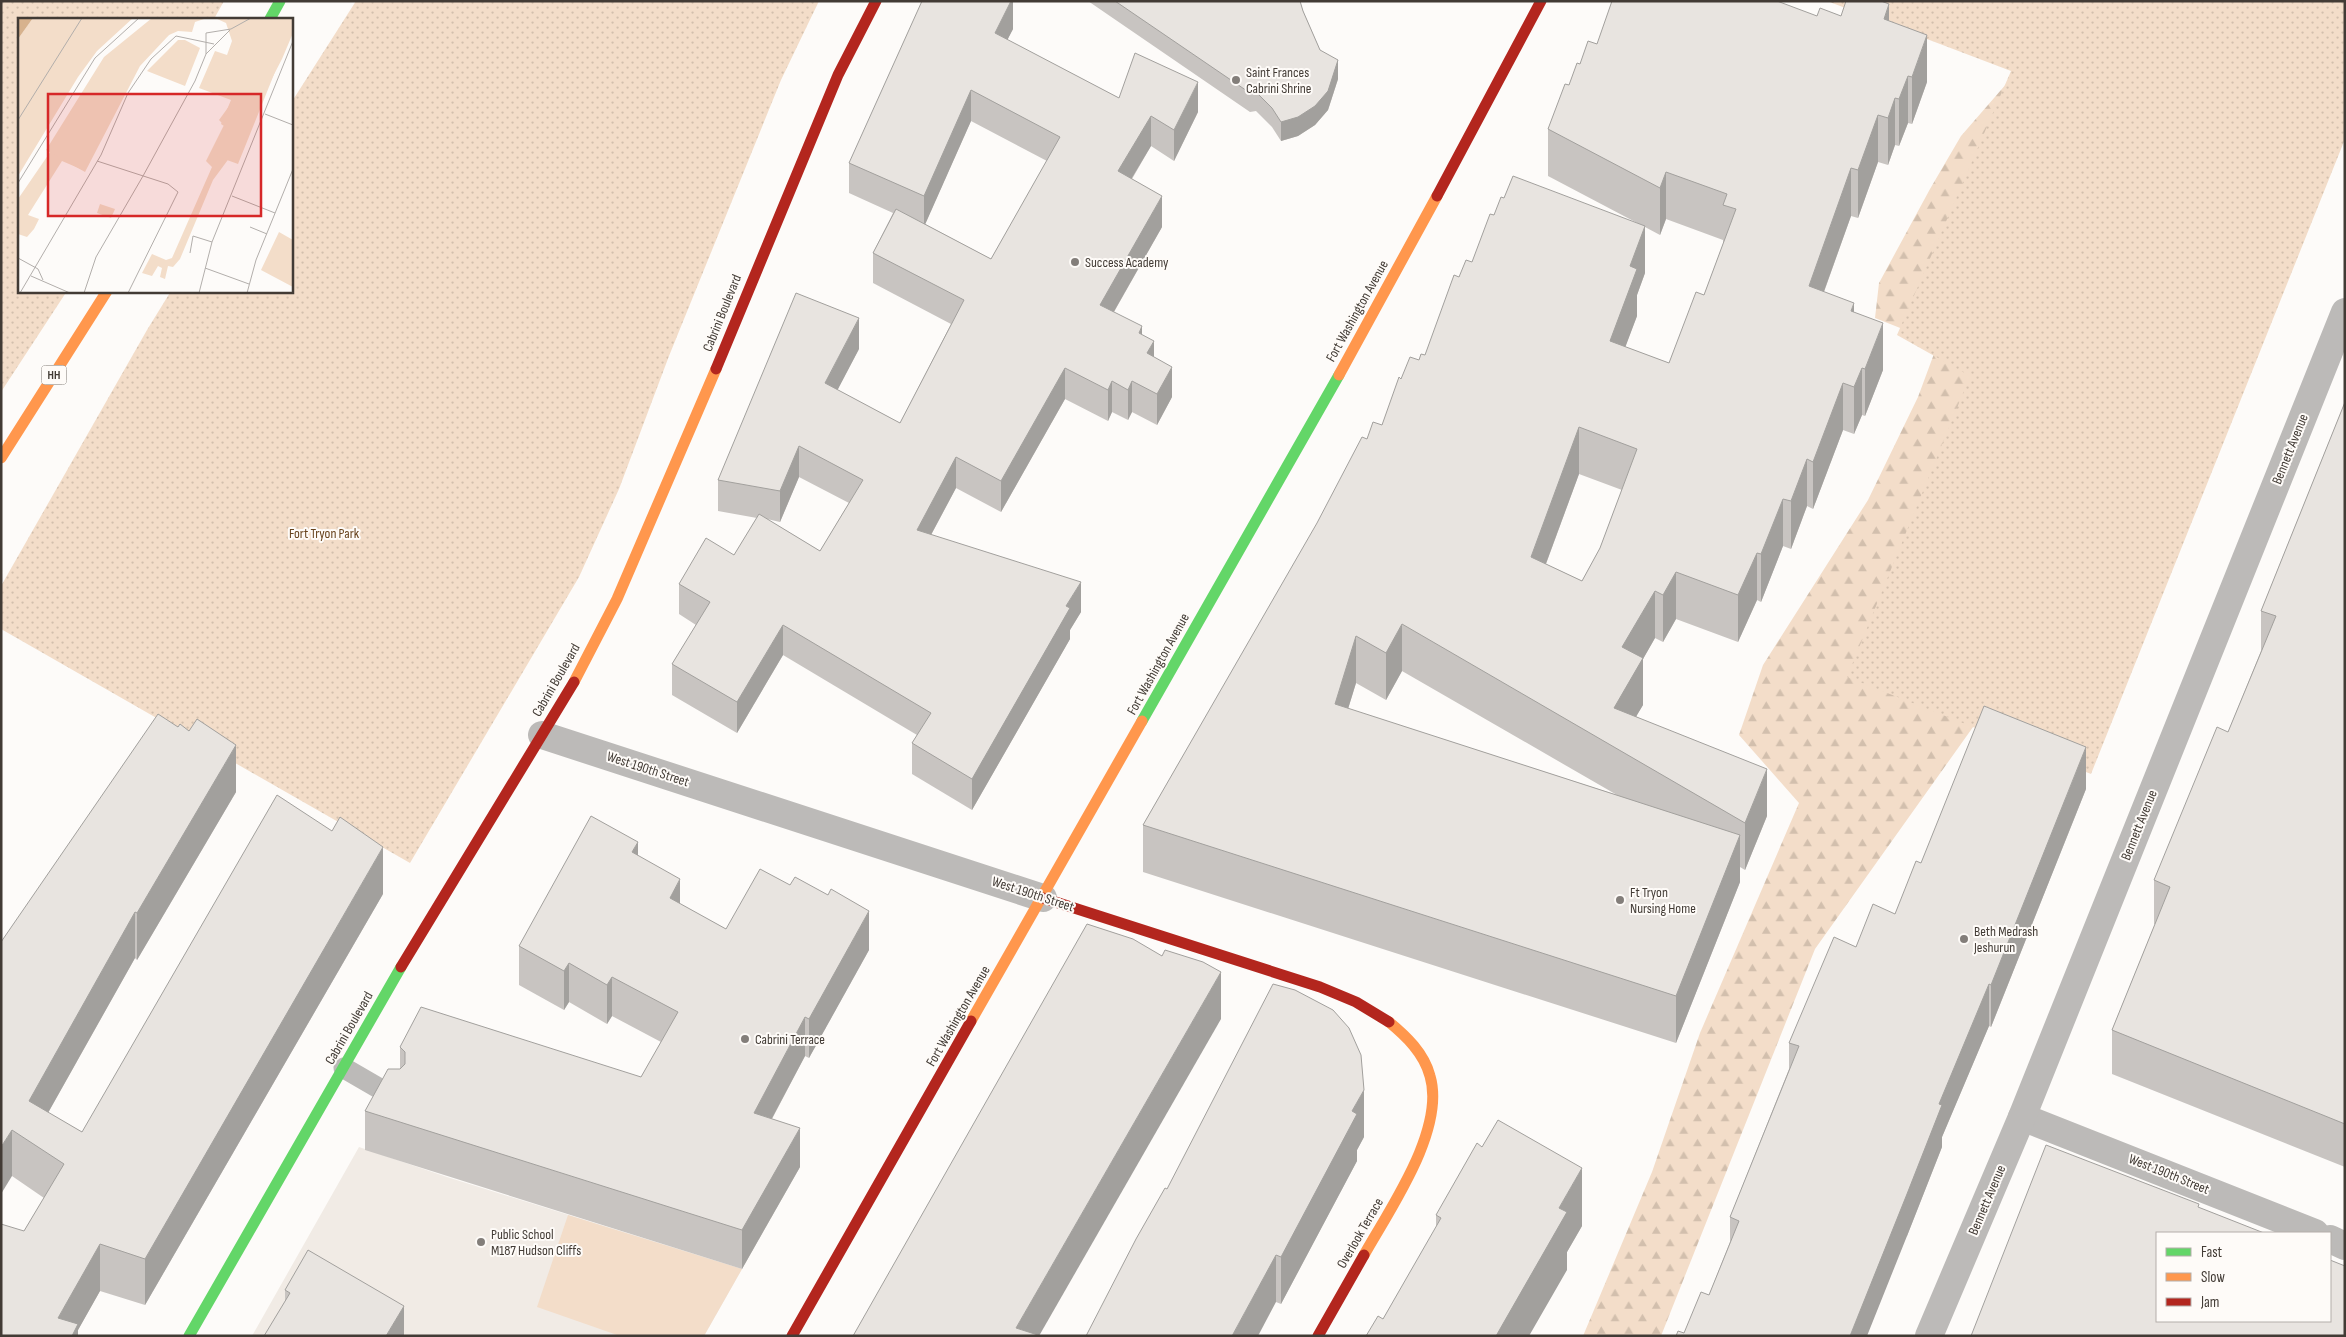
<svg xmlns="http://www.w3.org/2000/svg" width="2346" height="1337" font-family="'Sofia Sans Condensed',sans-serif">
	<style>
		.built { fill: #f1ebe5 }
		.forest { fill: url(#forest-firs) }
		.park { fill: url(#park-dots) }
		.garden { fill: #f3ddc9 }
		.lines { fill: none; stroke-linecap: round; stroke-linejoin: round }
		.lane { stroke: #bcbab8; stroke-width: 21 }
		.street { stroke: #bcbab8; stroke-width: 28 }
		.fast { stroke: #63d668; stroke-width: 11 }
		.slow { stroke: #ff974d; stroke-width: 11 }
		.jam { stroke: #b3261e; stroke-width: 11 }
		.wall { fill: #c8c4c1; fill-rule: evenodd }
		.shaded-wall { fill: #a2a09d }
		.building { fill: #e8e4e0; stroke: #a2a09d; fill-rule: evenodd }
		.poi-dot { fill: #837e7a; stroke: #fefbf8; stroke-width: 2 }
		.labels { text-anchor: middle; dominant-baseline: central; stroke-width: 4; stroke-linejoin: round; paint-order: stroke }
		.shield { fill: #fefbf8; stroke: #7a7570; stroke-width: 1 }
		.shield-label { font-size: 12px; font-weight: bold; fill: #423b35 }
		.poi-label { font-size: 14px; fill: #423b35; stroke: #fefbf8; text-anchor: start }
		.street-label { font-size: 14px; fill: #423b35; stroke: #fefbf8 }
		.park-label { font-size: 14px; fill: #67421c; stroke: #fefbf8 }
		.inset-road { fill: none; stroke: #b2aeab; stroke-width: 1 }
		.view { fill: #d62828; fill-opacity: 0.15; stroke: #d62828; stroke-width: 2.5 }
		.inset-edge { fill: none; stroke: #423b35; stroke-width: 2.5 }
	</style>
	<defs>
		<pattern id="forest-firs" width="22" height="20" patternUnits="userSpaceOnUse" patternTransform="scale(1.25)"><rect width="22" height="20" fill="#f3ddc9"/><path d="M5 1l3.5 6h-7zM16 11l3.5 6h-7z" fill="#d2bfad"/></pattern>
		<pattern id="park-dots" width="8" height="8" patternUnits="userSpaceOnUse" patternTransform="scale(1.25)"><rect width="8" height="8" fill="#f3ddc9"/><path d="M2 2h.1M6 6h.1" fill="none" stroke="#d2bfad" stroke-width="1.8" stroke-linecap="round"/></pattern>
	</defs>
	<rect width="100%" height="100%" fill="#fdfbf9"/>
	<path class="built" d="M359 1147 447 1177 742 1269 704 1336H252Z"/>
	<path class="forest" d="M2068 13 2030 647 1815 949 1661 1336H1583L1652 1172 1700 1033 1799 803 1739 735 1763 665 1868 500 1918 397 1938 343 1875 318 1879 283 1930 189 1961 136Z"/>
	<g class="park">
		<path d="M1 1H224L214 19H19V291H67L1 392Z"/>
		<path d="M356 1H819L781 80 669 356 619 489 579 577 410 863 1 629V586L147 330 171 291H291V103Z"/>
		<path d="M1827 1H2345V139L2091 774 1847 677 1970 376 1897 335 2011 71Z"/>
	</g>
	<path class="garden" d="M568 1215 742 1269 704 1336H620L537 1307Z"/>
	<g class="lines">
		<path class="lane" d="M344 1068 394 1097"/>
		<g class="street">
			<path d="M542 735 1043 898"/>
			<path d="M2022 1117 2315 1233"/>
			<path d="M2330 1239 2345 1246"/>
			<path d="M1929 1336 2022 1117 2345 312"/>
		</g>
		<g class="fast">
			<path d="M270 19 280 1"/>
			<path d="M1142 721 1339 375"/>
			<path d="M189 1336 401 967"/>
		</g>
		<g class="slow">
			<path d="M1339 375 1437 196"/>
			<path d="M1 458 107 291"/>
			<path d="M574 682 617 599 716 369"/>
			<path d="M971 1021 1142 721"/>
			<path d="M1364 1255C1389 1210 1446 1130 1430 1076 1424 1053 1406 1036 1389 1022"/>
		</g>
		<g class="jam">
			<path d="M1437 196 1541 1"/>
			<path d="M716 369 838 75 876 1"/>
			<path d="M1043 898 1320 987 1356 1002 1389 1022"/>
			<path d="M401 967 574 682"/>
			<path d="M792 1336 971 1021"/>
			<path d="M1318 1336 1364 1255"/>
		</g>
	</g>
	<g class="wall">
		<path d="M1013 1V29L1007 40 1119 98 1198 112 1174 161 1151 146 1132 179 1162 227 1114 312 1142 335 1154 357 1172 397 1157 425 1132 412 1128 420 1112 412 1108 421 1065 399 1001 512 956 488 931 535 1081 612 1070 630V639L972 810 912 774V743L917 735 783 655 737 733 672 695V664L696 625 679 614V584L734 555 757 518 718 511V480L859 349 837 390 900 423 951 324 873 283V253L893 213 849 193V163ZM971 121 1047 161 991 259 925 224ZM799 477 849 503 820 551 767 519 780 522Z"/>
		<path d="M1088 1H1300L1303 11 1320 50 1338 79 1328 110 1315 125 1298 136 1281 141 1272 127 1256 111 1250 112Z"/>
		<path d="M1817 16H1841L1889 21 1927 82 1912 124 1908 123 1899 146 1895 145 1888 165 1878 162 1858 218 1851 216 1824 292 1854 313 1883 370 1865 416 1862 415 1854 434 1843 430 1813 509 1807 506 1791 549 1783 546 1761 602 1757 600 1738 642 1676 619 1663 642 1655 638 1643 659V705L1636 716 1767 816 1745 870 1740 867V882L1676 1043 1143 872V825L1367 439 1382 425 1401 379 1425 355 1459 277 1472 262 1494 215 1504 198 1641 225 1548 176V129L1569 85 1580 64 1597 44ZM1666 219 1723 240V244L1704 295 1669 363 1625 347 1637 316V295L1645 273V227L1660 235ZM1579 474 1622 490 1600 548 1582 581 1546 564ZM1402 671 1617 795 1348 709 1356 683 1386 700Z"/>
		<path d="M2345 402V1167L2112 1074V1030L2155 924H2154V880L2228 732 2261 651V611Z"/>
		<path d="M178 727 189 731 236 792 137 960 135 958 48 1113 82 1132 383 894 145 1305 100 1291 78 1330V1336L24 1231 44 1198 12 1176 1 942Z"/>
		<path d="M2086 789 1991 1027 1989 1026 1942 1137V1147L1907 1236 1684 1333 1709 1295 1730 1242V1217L1789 1069V1043L1856 947 1895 914 1921 863Z"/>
		<path d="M638 856 680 904 726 929 869 950 809 1058 805 1056 772 1119 800 1167 742 1269 365 1150V1111L400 1069V1047L641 1077 661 1042 612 1016 607 1024 569 1002 564 1010 519 985V946Z"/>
		<path d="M1364 1137 1357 1150V1161L1281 1304 1276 1302 1167 1189Z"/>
		<path d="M1436 1215 1582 1226 1567 1252V1270L1383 1319 1436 1228Z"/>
		<path d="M285 1290 404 1336 285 1302Z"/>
	</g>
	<g class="shaded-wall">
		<path d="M1011 1H1013V29L995 64V33Z"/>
		<path d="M1889 4V51L1884 19Z"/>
		<path d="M1927 35V82L1912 124V77Z"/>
		<path d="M1338 60V79L1328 110 1315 125 1298 136 1281 141V122Z"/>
		<path d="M1908 76V123L1899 146V99Z"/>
		<path d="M1198 82V112L1174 161V130Z"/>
		<path d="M971 90V121L924 227V196Z"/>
		<path d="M1895 98V145L1888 165V118Z"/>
		<path d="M1878 115V162L1858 218V170Z"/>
		<path d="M1151 116V146L1118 201V171Z"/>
		<path d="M1851 168V216L1809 333V286Z"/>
		<path d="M1666 172V219L1660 235V188Z"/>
		<path d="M1162 196V227L1100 336V305Z"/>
		<path d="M1645 226V273L1637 295V316L1610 388V341L1630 266Z"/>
		<path d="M1854 303V350L1851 311Z"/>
		<path d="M859 318V349L825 414V383Z"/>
		<path d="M1883 323V370L1865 416V369Z"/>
		<path d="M1142 326V357L1139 333Z"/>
		<path d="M1154 341V372L1147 353Z"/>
		<path d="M1172 367V397L1157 425V394Z"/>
		<path d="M1065 368V399L1001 512V481Z"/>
		<path d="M1862 368V415L1854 434V387Z"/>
		<path d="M1112 381V412L1108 421V390Z"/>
		<path d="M1132 381V412L1128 420V390Z"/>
		<path d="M1843 383V430L1813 509V462Z"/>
		<path d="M1579 427V474L1531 604V557Z"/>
		<path d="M799 446V477L780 522V491Z"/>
		<path d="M956 457V488L917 561V530Z"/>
		<path d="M1807 459V506L1791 549V501Z"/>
		<path d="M1783 499V546L1761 602V554Z"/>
		<path d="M1757 553V600L1738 642V595Z"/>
		<path d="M1676 572V619L1663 642V595Z"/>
		<path d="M1081 582V612L1070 630V639L972 810V779L1066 606Z"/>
		<path d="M1655 591V638L1643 659V705L1617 749 1614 708 1622 647Z"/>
		<path d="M1402 624V671L1386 700V653Z"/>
		<path d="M783 625V655L737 733V702Z"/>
		<path d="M1356 636V683L1335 751V704Z"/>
		<path d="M236 745V792L137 960V913Z"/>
		<path d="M2086 747V789L1991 1027V985Z"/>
		<path d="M1767 769V816L1745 870V823Z"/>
		<path d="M1740 835V882L1676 1043V996Z"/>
		<path d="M638 842V881L632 852Z"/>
		<path d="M383 847V894L145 1305V1259Z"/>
		<path d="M680 879V918L670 898Z"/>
		<path d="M869 911V950L809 1058V1019Z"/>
		<path d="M135 912V958L31 1143 29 1101Z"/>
		<path d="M569 963V1002L564 1010V971Z"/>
		<path d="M1221 972V1019L1039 1336 1016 1328Z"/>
		<path d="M612 977V1016L607 1024V985Z"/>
		<path d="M1989 984V1026L1942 1137V1147L1907 1236 1867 1336H1850L1939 1104Z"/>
		<path d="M805 1017V1056L754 1152V1113Z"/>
		<path d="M1364 1090V1137L1357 1150V1161L1281 1304V1257L1352 1111Z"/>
		<path d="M800 1128V1167L742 1269V1230Z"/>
		<path d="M12 1130V1176L1 1194V1147Z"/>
		<path d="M1582 1168V1226L1567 1252V1270L1529 1336H1496L1559 1208Z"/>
		<path d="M100 1244V1291L78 1330V1336H58V1318Z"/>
		<path d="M1276 1255V1302L1258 1336H1232Z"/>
		<path d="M404 1306V1336H386Z"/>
	</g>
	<g class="building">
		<path d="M922 1H1011L995 33 1119 98 1135 53 1198 82 1174 130 1151 116 1118 171 1162 196 1100 305 1142 326 1139 333 1154 341 1147 353 1172 367 1157 394 1132 381 1128 390 1112 381 1108 390 1065 368 1001 481 956 457 917 530 1081 582 1066 606 1070 608 972 779 912 743 931 713 783 625 737 702 672 664 710 602 679 584 706 538 734 555 759 514 820 551 863 480 799 446 780 491 718 480 796 293 859 318 825 383 900 423 964 300 873 253 896 209 991 259 1060 137 971 90 924 196 849 163Z"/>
		<path d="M1115 1H1300L1303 11 1320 50 1338 60 1328 91 1315 106 1298 117 1281 122 1272 108 1256 92 1250 93Z"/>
		<path d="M1612 1H1777L1817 16 1820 8 1841 16 1846 1H1881L1889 4 1884 19 1927 35 1912 77 1908 76 1899 99 1895 98 1888 118 1878 115 1858 170 1851 168 1809 286 1854 303 1851 311 1883 323 1865 369 1862 368 1854 387 1843 383 1813 462 1807 459 1791 501 1783 499 1761 554 1757 553 1738 595 1676 572 1663 595 1655 591 1622 647 1643 658 1614 708 1767 769 1745 823 1402 624 1386 653 1356 636 1335 704 1740 835 1676 996 1143 825 1317 523 1362 437 1367 439 1373 422 1382 425 1399 377 1401 379 1410 357 1419 360 1421 354 1425 355 1454 275 1459 277 1466 260 1472 262 1490 214 1494 215 1501 197 1504 198 1513 176 1645 226 1630 266 1637 269 1610 341 1669 363 1696 292 1704 295 1736 209 1723 205 1727 194 1666 172 1660 188 1548 129 1565 84 1569 85 1577 63 1580 64 1588 41 1597 44ZM1579 427 1637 449 1600 548 1582 581 1531 557Z"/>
		<path d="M2345 402V1124L2112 1030 2170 887 2154 880 2217 727 2228 732 2276 616 2261 611Z"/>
		<path d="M1984 706 2086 747 1991 985 1989 984 1939 1104 1942 1105 1907 1194 1850 1336H1676L1678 1331 1684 1333 1701 1292 1709 1295 1739 1221 1730 1217 1799 1046 1789 1043 1834 937 1856 947 1873 904 1895 914 1916 861 1921 863Z"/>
		<path d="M158 714 178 727 180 724 189 731 197 719 236 745 137 913 135 912 29 1101 82 1132 277 795 332 831 340 817 383 847 145 1259 100 1244 58 1318 78 1324 72 1336H1V1224L24 1231 64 1164 12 1130 1 1147V942Z"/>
		<path d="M591 816 638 842 632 852 680 879 670 898 726 929 760 869 790 885 795 877 828 895 831 889 869 911 809 1019 805 1017 754 1113 800 1128 742 1230 365 1111 388 1069H400L405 1064V1052L400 1047 421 1007 641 1077 678 1012 612 977 607 985 569 963 564 971 519 946Z"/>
		<path d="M1087 924 1133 939 1162 956 1165 950 1203 962 1221 972 1016 1328 1041 1336H853Z"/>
		<path d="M1273 984 1295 990 1333 1010 1349 1028 1361 1055 1364 1090 1352 1111 1357 1114 1281 1257 1276 1255 1232 1336H1086L1136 1239 1165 1188 1167 1189Z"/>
		<path d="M1498 1120 1582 1168 1559 1208 1567 1212 1496 1336H1366L1378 1316 1383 1319 1441 1218 1436 1215 1477 1143 1482 1147Z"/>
		<path d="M2046 1145 2199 1204 2198 1207 2264 1233H2157V1321H2330V1260L2345 1266V1336H1971Z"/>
		<path d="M308 1250 404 1306 386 1336H264L290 1293 285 1290Z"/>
	</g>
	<g class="poi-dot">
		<circle cx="1236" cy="80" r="5"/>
		<circle cx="1075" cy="262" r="5"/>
		<circle cx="1620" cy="900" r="5"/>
		<circle cx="1964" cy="939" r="5"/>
		<circle cx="745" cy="1039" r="5"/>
		<circle cx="481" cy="1242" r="5"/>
	</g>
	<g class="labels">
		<rect class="shield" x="41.5" y="365.5" width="25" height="19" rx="4"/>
		<g class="shield-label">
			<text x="54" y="375">HH</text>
		</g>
		<g class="poi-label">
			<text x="1246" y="72">Saint Frances<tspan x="1246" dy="16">Cabrini Shrine</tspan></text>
			<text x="1085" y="262">Success Academy</text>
			<text x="1630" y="892">Ft Tryon<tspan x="1630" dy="16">Nursing Home</tspan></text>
			<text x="1974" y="931">Beth Medrash<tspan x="1974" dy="16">Jeshurun</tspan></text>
			<text x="755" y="1039">Cabrini Terrace</text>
			<text x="491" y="1234">Public School<tspan x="491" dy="16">M187 Hudson Cliffs</tspan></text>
		</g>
		<g class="street-label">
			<text transform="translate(1357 311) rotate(-61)">Fort Washington Avenue</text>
			<text transform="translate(722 313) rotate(-68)">Cabrini Boulevard</text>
			<text transform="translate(2290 449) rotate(-68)">Bennett Avenue</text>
			<text transform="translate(1158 664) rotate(-61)">Fort Washington Avenue</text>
			<text transform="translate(556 680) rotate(-60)">Cabrini Boulevard</text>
			<text transform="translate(648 769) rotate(18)">West 190th Street</text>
			<text transform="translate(2139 825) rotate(-68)">Bennett Avenue</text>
			<text transform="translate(1033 894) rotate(18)">West 190th Street</text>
			<text transform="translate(958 1016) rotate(-60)">Fort Washington Avenue</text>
			<text transform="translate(349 1028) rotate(-60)">Cabrini Boulevard</text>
			<text transform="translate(2169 1174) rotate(22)">West 190th Street</text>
			<text transform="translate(1987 1200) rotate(-67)">Bennett Avenue</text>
			<text transform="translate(1360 1233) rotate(-60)">Overlook Terrace</text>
		</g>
		<g class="park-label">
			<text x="324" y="533">Fort Tryon Park</text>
		</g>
	</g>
	<g transform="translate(18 18)">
		<rect width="275" height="275" fill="#fdfbf9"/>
		<path d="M275 0V15L264 41 215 135 195 162 162 241 155 249 150 248 147 261 142 259 144 250 140 248 134 258 124 255 134 236 148 242 154 240 194 149 188 143 206 107 201 102ZM158 11 130 34 111 62 65 152 44 143 10 197 21 201 16 211 9 219 0 216V181L72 76Z" fill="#f3ddc9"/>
		<path d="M15 0H115L79 33 60 59 0 158V21ZM134 0H189L177 4 174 14 160 13 151 17 122 48 67 154 28 132 86 39ZM197 0H275V9L220 146 198 138 209 110 203 106 213 82 181 70 197 33 209 37 214 23 208 5ZM160 22H167L182 30 167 68 129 53ZM261 214 275 222V269L243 252Z" fill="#f3ddc9"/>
		<path d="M82 186 97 191 93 200 79 195Z" fill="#f3ddc9"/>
		<path d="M0 0H15L0 21Z" fill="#d7b28d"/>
		<path class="inset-road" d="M188 36 212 12M247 96 275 107M0 102 64 0M79 143 150 166 160 174 110 275M125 158 177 63 188 36V15L213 11 233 0M0 165 77 40 121 0M214 178 257 195M232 209 249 216M172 235 175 218 194 224M0 240 20 251 25 262M187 250 231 266M13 258 52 275M2 275 83 137 110 75 133 41 158 18 196 26M66 275 78 239 125 158M181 275 194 224 275 23M229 275 238 242 275 151"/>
		<path class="view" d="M30 76H243V198H30Z"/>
		<rect width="275" height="275" class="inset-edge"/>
	</g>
	<rect width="2346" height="1337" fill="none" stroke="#423b35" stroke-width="5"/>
	<rect x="2156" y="1232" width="175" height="90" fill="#fefbf8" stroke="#b3aeaa"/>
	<rect x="2166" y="1248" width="25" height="8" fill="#63d668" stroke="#b3aeaa"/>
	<text x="2201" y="1257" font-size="15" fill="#423b35">Fast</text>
	<rect x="2166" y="1273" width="25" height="8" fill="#ff974d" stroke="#b3aeaa"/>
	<text x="2201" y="1282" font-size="15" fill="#423b35">Slow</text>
	<rect x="2166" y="1298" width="25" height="8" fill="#b3261e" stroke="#b3aeaa"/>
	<text x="2201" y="1307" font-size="15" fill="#423b35">Jam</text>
</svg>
